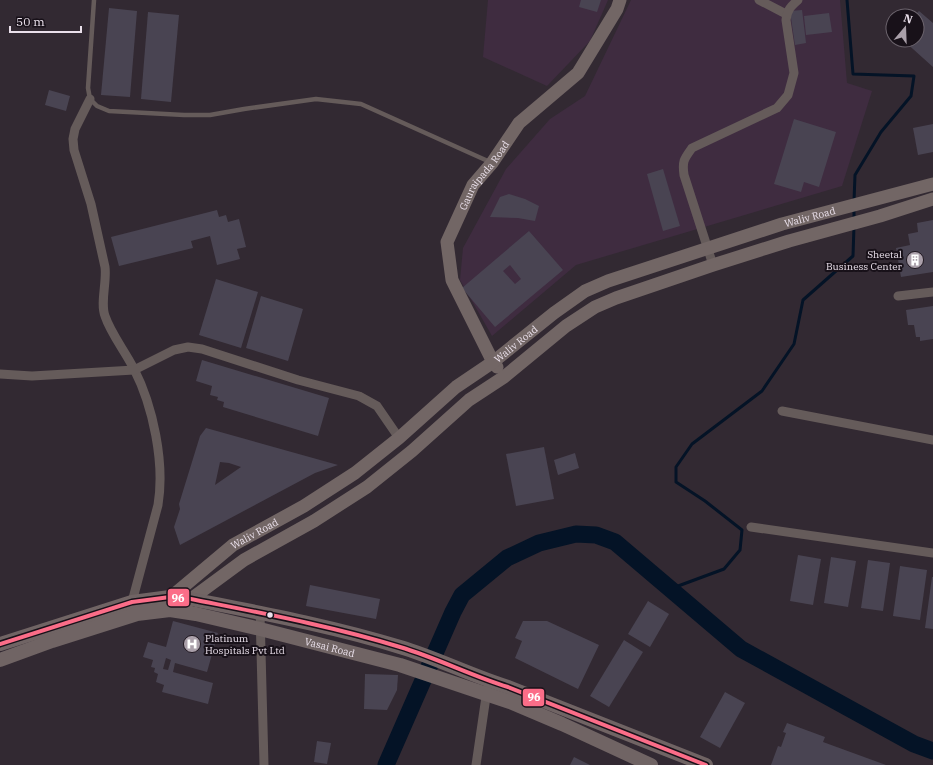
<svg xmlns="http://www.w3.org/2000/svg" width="933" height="765" font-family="'IBM Plex Serif',serif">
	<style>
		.built { fill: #3f2c40 }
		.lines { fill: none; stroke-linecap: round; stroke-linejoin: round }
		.stream { stroke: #041326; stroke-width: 3 }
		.river { stroke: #041326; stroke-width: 17 }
		.building { fill: #494452; fill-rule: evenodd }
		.lane { stroke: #655b5a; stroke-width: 4.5 }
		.street { stroke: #655b5a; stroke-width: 9 }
		.secondary { stroke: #726665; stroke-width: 13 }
		.primary { stroke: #706464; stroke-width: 14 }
		.bus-1-casing { stroke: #181119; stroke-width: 7 }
		.bus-1 { stroke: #fb6d88; stroke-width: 4 }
		.bus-dot { fill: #eae0eb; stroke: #181119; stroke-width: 1.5 }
		.labels { text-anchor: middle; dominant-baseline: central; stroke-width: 4; stroke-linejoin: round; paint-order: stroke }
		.street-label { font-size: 10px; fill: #eae0eb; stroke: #181119 }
		.poi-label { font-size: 10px; fill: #eae0eb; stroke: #181119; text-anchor: end }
		.line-badge { stroke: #181119; stroke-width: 1.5 }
		.badge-label { font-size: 11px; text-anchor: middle; font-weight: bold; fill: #fff }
	</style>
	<rect width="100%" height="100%" fill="#322932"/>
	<g class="built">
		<path d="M488 0H608L590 41 547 86 483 57Z"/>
		<path d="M631 0H840L847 83 872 91 842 186 576 265 492 336 460 280 463 248 506 169 550 119 585 96Z"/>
	</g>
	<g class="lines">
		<g class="stream">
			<path d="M847 0 853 74 914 76 911 96 881 132 855 175 854 201"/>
			<path d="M854 221V208"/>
			<path d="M670 589 724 569 740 550 742 530 705 501 676 482V467L692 444 762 391 794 344 803 300 853 256 854 226"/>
		</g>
		<path class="river" d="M386 765 453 612 462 595 507 558 539 543 576 534 596 535 615 542 741 649 914 744 933 751"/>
	</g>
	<g class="building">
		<path d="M581 0H601L597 12 579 7Z"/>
		<path d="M109 8 137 11 130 97 101 95Z"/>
		<path d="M802 10 806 43 795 45 790 11Z"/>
		<path d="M919 11 933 23V67L903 40H917V16H914Z"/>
		<path d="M148 12 179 15 171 102 141 99Z"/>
		<path d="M829 13 832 32 806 35 804 16Z"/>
		<path d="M49 90 70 96 66 111 45 105Z"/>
		<path d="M794 119 836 132 819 187 804 182 801 192 774 184Z"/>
		<path d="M933 124V152L918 155 913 128Z"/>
		<path d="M663 169 680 226 663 231 647 174Z"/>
		<path d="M509 194 525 199 539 206 535 221 518 218 490 217 500 197Z"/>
		<path d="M217 210 219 217 226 215 228 222 239 219 246 247 237 249 240 259 217 265 210 236 191 241 193 248 119 266 111 237Z"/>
		<path d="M933 220V272L901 277 896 248 910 245 908 234 918 232 917 223Z"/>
		<path d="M529 231 563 270 495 327 462 288ZM510 265 521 279 515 284 503 271Z"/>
		<path d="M216 279 258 292 241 348 199 335Z"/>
		<path d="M261 296 303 309 288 361 246 348Z"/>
		<path d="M933 306V339L920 341V337H916L914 325H908L906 310Z"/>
		<path d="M202 360 329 398 318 436 223 407 224 402 217 400 218 397 210 395 212 386 196 381Z"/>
		<path d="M206 428 338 465 315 473 180 545 174 527 180 509 179 504 200 436ZM220 462 229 463 241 467 215 485Z"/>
		<path d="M544 447 554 499 516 506 506 454Z"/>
		<path d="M575 453 579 468 558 475 554 460Z"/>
		<path d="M798 555 821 559 813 605 790 601Z"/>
		<path d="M831 557 856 561 848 607 824 603Z"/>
		<path d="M868 560 890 563 883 611 861 608Z"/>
		<path d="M900 566 927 570 920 620 893 616Z"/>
		<path d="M932 577H933V629L925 628Z"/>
		<path d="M310 585 380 599 376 619 306 606Z"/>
		<path d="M648 601 669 614 650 647 628 634Z"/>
		<path d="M173 621 218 633 207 672 175 663 173 672 213 683 208 704 162 692 164 685 156 682 158 674 154 672 155 668 151 667 153 660 143 657 148 642 166 647ZM166 658 171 660 168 670 163 669Z"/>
		<path d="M523 621H547L599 645 578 689 515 658 522 641 515 638Z"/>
		<path d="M624 640 643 652 609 707 590 696Z"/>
		<path d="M365 674 398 675 397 690 387 710 364 709Z"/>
		<path d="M725 692 745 703 720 748 700 737Z"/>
		<path d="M787 723 825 737 823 742 886 765H771L778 746 781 747 786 733 783 732Z"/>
		<path d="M317 741 331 743 327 764 314 762Z"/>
		<path d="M574 757 590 765H570Z"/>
	</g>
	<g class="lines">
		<path class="lane" d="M94 0 88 88 90 99 97 106 109 111 184 115H210L244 109 316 99 361 104 490 162"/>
		<g class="street">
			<path d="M759 0 786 14"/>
			<path d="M90 99 75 129 73 139 74 150 91 204 105 267C107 282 100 303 105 316 111 334 125 351 134 369 153 406 165 463 158 505L132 602"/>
			<path d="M713 265 684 175C682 161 684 159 692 148L777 108 788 95 794 73 786 20C787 10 791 6 798 0"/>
			<path d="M898 296 933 292"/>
			<path d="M0 374 32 376 134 370 174 350 188 347 202 349 298 380 359 396 377 406 399 438"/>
			<path d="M782 411 933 440"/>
			<path d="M751 527 933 553"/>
			<path d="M260 613 264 765"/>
			<path d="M476 765 487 690"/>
		</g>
		<g class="secondary">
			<path id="s1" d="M497 367 493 362 452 280 447 242 473 185 492 163 519 123 578 73 617 9 620 0"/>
			<path id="s2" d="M165 602 233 545 304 506 355 473 399 438 456 387 493 362 554 313 585 291 608 281 782 224 933 184"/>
			<path d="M186 604 191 599 244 560 314 521 367 487 412 451 469 400 504 377 566 326 595 307 616 298 713 265 789 241 880 216 933 199"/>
		</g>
		<g class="primary">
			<path d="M0 644 132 602 170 597 191 599C261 613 332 626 400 647 437 658 472 676 508 687L706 765"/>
			<path id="s3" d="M0 660 52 641 137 614 170 610 196 614 260 629 400 665 486 694 510 702 562 724 651 765"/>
		</g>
		<g class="bus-1-casing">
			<path id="bus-1" d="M0 644 132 602 170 597 191 599C261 613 332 626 400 647 437 658 472 676 508 687L706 765"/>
		</g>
		<use href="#bus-1" class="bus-1"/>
	</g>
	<defs>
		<g id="building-disc" transform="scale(0.9)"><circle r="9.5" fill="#aaa0aa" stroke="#181119"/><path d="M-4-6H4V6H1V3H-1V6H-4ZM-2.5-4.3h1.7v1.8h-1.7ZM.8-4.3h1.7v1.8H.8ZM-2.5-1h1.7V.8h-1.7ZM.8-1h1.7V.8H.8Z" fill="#fff"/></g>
		<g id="hospital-disc" transform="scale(0.9)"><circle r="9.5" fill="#aaa0aa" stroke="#181119"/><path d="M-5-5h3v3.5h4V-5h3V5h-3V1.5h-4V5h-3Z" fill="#fff"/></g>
	</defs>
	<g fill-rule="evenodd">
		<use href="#building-disc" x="915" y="260"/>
		<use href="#hospital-disc" x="192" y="644"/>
	</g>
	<circle class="bus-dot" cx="270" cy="615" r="3.5"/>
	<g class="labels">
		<g class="street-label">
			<text stroke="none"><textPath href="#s1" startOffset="213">Gauraipada Road</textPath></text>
			<text stroke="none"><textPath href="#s2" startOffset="761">Waliv Road</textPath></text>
			<text stroke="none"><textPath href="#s2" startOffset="437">Waliv Road</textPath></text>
			<text stroke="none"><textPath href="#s2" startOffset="113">Waliv Road</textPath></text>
			<text stroke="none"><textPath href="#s3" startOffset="342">Vasai Road</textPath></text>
		</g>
		<g class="poi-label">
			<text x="902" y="254">Sheetal<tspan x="902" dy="12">Business Center</tspan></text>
			<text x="205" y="638" text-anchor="start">Platinum<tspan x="205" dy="12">Hospitals Pvt Ltd</tspan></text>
		</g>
	</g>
	<g class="line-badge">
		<rect x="167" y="588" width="23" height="19" rx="4" fill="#fb6d88"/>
		<rect x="522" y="688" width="23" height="19" rx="4" fill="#fb6d88"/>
	</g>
	<g class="badge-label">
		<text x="178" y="602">96</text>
		<text x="534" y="701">96</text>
	</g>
	<g transform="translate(905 28) rotate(19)"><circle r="19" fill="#181119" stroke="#6c646d"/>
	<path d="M0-3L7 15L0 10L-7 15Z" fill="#aaa0aa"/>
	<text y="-6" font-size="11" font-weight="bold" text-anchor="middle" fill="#eae0eb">N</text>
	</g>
	<path d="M10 26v6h71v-6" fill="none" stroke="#eae0eb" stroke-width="2"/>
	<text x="16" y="26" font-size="12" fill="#eae0eb" stroke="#181119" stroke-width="3" paint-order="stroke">50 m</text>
</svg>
